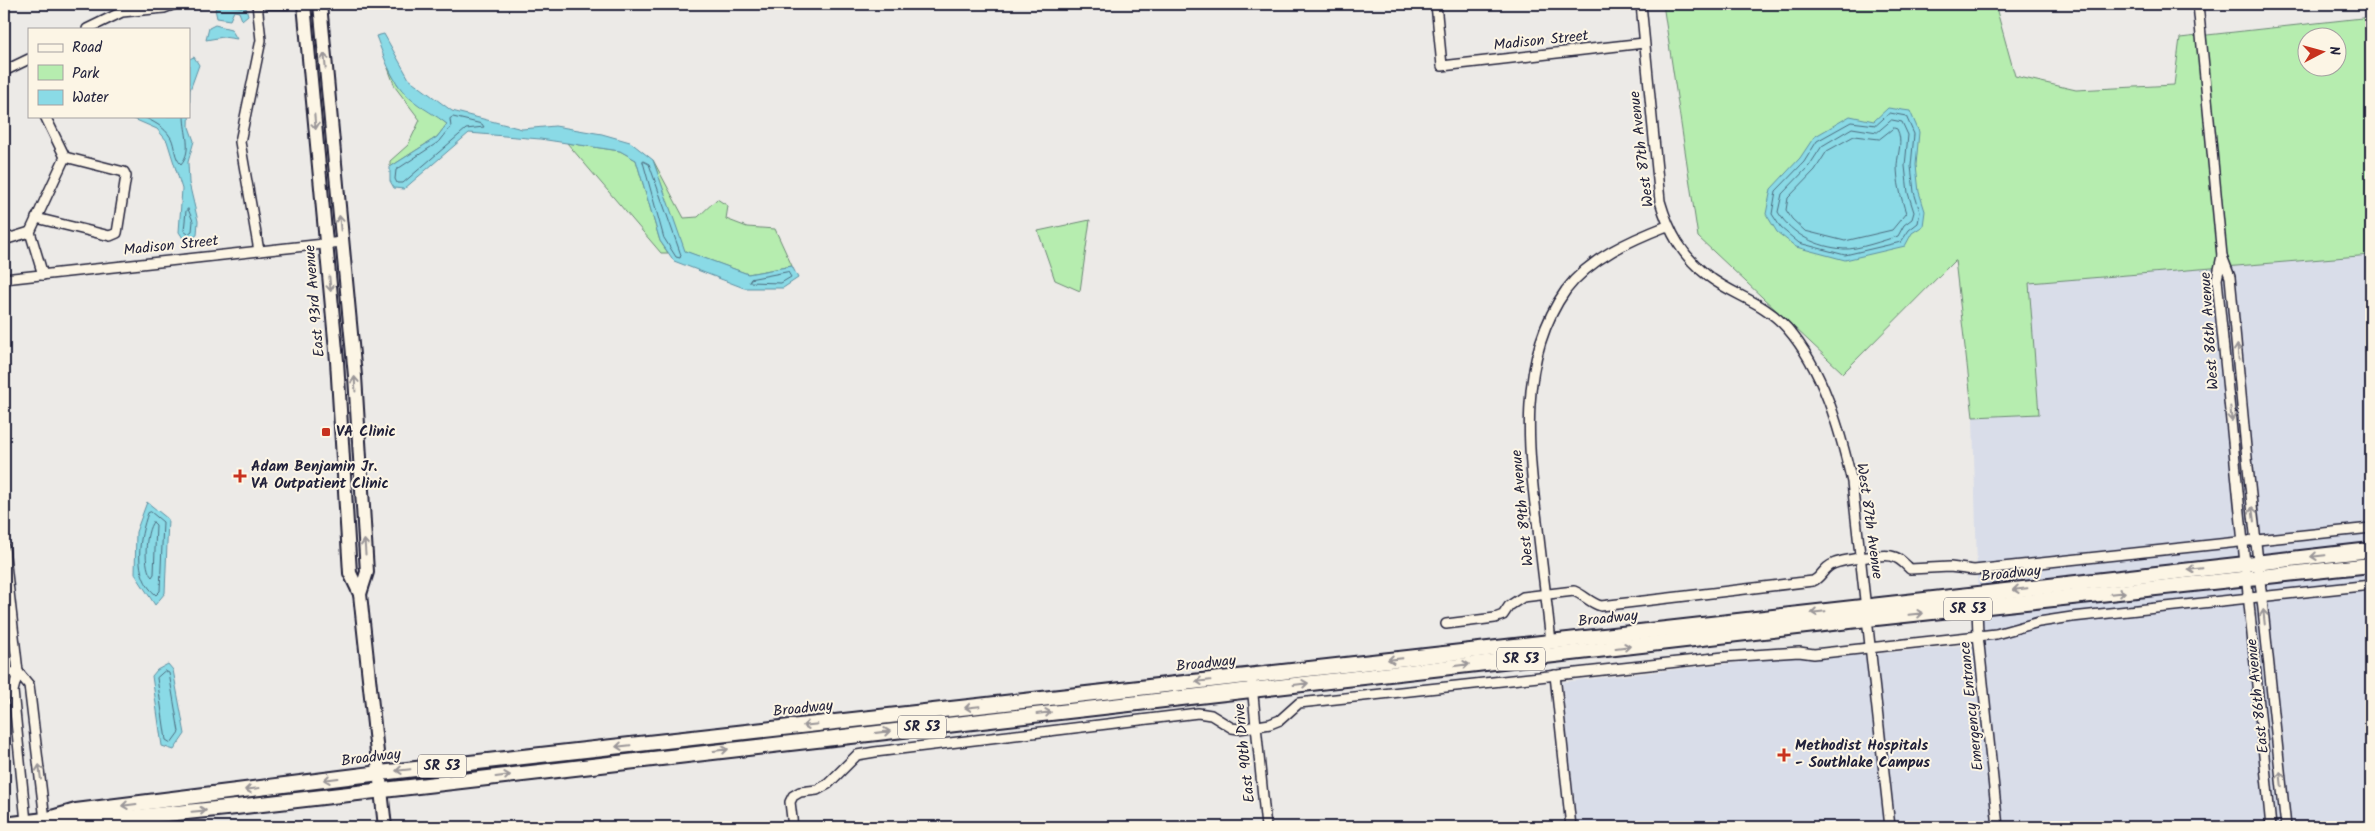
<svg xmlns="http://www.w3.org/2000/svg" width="2375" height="831" font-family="Kalam,sans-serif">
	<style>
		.built { fill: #d9dde9 }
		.green { fill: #b6edaf; stroke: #6c8875; fill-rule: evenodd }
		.water { fill: #8adae6; stroke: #6090a2 }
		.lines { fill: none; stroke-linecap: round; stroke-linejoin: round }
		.shore { stroke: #4c6c7f; stroke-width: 1 }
		.street-casing { stroke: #22223b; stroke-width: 12 }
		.secondary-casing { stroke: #22223b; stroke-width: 16 }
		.primary-casing { stroke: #22223b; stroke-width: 18 }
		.street { stroke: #fcf5e5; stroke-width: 9 }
		.secondary { stroke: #fcf5e5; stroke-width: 12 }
		.primary { stroke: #fcf5e5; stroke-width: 14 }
		.oneway { stroke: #9a9698 }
		.poi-dot { fill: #c8321e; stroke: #fcf5e5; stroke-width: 2 }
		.labels { text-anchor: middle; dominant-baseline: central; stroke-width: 4; stroke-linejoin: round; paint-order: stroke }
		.shield { fill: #fcf5e5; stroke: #63616e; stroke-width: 1 }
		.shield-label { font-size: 14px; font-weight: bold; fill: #22223b }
		.street-label { font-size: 15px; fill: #22223b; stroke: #fcf5e5 }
		.poi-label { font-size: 15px; font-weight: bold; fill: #22223b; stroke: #fcf5e5; text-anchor: start }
	</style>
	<rect width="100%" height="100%" fill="#eceae7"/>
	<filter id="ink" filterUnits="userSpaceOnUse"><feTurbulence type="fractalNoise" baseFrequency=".02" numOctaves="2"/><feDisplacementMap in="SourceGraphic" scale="10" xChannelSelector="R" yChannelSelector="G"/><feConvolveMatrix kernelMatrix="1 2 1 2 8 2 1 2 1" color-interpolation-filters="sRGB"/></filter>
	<g filter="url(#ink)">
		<path class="built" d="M2371 255V827H1577L1562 682 1789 657 1819 659 1979 644 1973 417 2039 414 2028 283Z"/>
		<g class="green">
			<path d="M1663 4H1995L2015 76 2076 90 2174 85 2180 38 2371 17V255L2029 283 2039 414 1973 417 1955 260 1843 373 1698 237ZM2308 38H2338V68H2308Z"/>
			<path d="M388 68 398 85 447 124 437 137 390 167V161L408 145 420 120 395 87Z"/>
			<path d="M567 143 620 151 636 160 660 241 668 253H661Z"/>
			<path d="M653 160 684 218 698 217 717 199 728 206 726 219 747 227 775 229 792 266 748 274 684 251Z"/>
			<path d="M1090 220 1080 291 1055 280 1038 231Z"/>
		</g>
		<g class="water">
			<path d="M219 4 246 8 248 15 242 20 239 12 234 11 230 20 217 18 215 9Z"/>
			<path d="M215 25 231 29 237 39 223 37 206 40 209 28Z"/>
			<path d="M384 34 409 79 452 111 522 129 555 126 602 134 630 142 653 160 685 251 748 274 792 266 798 278 783 288H744L674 261 660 241 636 160 620 151 540 139 469 133 404 189 394 188 390 181V167L437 137 447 124C436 115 423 109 412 100 392 84 385 59 376 36Z"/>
			<path d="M194 57 199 65 190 90 189 127 194 141 188 162 189 183 198 221 197 235 189 240 183 238 179 232 182 189 167 141 157 129 127 116H189V59Z"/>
			<path d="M1888 108 1910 111 1919 132 1916 165 1919 192 1925 211 1923 226 1912 233 1905 246 1845 260 1796 247 1777 232 1766 214 1771 189 1800 158 1814 137 1850 116 1874 121Z"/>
			<path d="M147 502 168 519 165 593 155 605 135 574 136 532Z"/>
			<path d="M168 664 173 670 185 734 174 750 162 746 152 676 157 670Z"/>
		</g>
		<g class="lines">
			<g class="shore">
				<path d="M1890 113 1906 116 1914 134 1911 166 1914 192 1920 212 1918 223 1909 230 1901 242 1845 255 1799 243 1781 228 1772 214 1776 191 1804 162 1817 141 1851 122 1876 125Z"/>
				<path d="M142 116C153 122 164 126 171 138 175 146 174 158 181 164 193 150 184 133 184 116"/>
				<path d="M453 117 482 124 484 127 466 129 403 183H397L395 179 396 170 440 141 451 127 450 119Z"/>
				<path d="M1892 120 1902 122 1908 135 1905 166 1908 193 1914 212 1912 219 1904 225 1898 236C1885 240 1857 250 1844 249 1817 247 1792 235 1778 212L1782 194 1809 166 1822 146 1852 128 1877 132Z"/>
				<path d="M1894 128 1897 129C1903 141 1898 152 1897 165 1897 181 1901 198 1906 213L1892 230 1845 241 1805 231 1792 219 1786 210 1788 198 1815 170 1827 151 1854 136 1879 139Z"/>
				<path d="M643 161 649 164 681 255 680 258 676 257 664 238Z"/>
				<path d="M188 209 193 221 192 231 188 234 184 231 186 211Z"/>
				<path d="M788 272 791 277 781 283 749 282 751 279Z"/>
				<path d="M151 512 163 522 160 591 156 595C132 576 139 538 148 513Z"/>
				<path d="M153 522 156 525 154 574 152 577C143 569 145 531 153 522Z"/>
				<path d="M165 671 169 673 179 732 171 743 166 740 157 678Z"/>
			</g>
			<g class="street-casing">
				<g id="street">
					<path d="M257 4 261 40 240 142 259 251"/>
					<path d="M270 4H287"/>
					<path d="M1436 4 1442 66 1644 43"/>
					<path d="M1641 4 1660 201C1669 232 1682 256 1708 276 1734 296 1763 301 1787 328 1823 369 1840 430 1852 482L1890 827"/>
					<path d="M2198 4 2222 256"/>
					<path d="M87 29 122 12 164 8 175 4"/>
					<path d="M4 71 29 59"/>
					<path d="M36 218 110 236 117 233 126 176 124 172 65 157"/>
					<path d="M4 240 30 232"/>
					<path d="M43 275 30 232 65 157 45 116"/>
					<path d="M4 279 342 242"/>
					<path d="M4 547 18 672 13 691 26 822"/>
					<path d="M1980 605 1977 608 1978 635 1998 827"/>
					<path d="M1446 624 1495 618 1503 615 1509 606 1523 597 1574 591C1584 595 1590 603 1601 606L1813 581C1822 577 1823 568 1833 564 1841 560 1882 554 1891 556 1899 557 1905 564 1910 569L1950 567 1974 570 2371 528"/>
					<path d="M1551 642C1547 604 1542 566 1538 529 1528 450 1517 359 1566 290 1590 258 1631 240 1667 226"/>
					<path d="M18 672 29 685 45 820"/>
					<path d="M4 674 18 672"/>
					<path d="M1251 675 1266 827"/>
					<path d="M1555 675 1571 827"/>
					<path d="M793 827 790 802 793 796 800 792 817 790 828 784 857 755 875 752 1198 713 1211 715 1232 728 1239 729 1270 724 1280 720 1299 703 1724 657 1799 652 1814 654 1996 634 2039 622 2072 617 2371 585"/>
					<path d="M2271 827 2217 279 2222 256 2230 277 2246 448 2286 827"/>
				</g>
			</g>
			<g class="secondary-casing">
				<g id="secondary">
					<path d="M304 4 337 361 350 573 360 594 385 827"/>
					<path d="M320 4 355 376 367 572 360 594"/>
				</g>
			</g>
			<g class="primary-casing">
				<g id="primary">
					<path d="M56 821 77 823 236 807 1867 619 2371 565"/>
					<path d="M4 825 45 820 76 811 380 773 2371 550"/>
				</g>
			</g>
			<use href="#street" class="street"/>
			<use href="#secondary" class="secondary"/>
			<use href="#primary" class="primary"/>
		</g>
		<defs><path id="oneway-shaft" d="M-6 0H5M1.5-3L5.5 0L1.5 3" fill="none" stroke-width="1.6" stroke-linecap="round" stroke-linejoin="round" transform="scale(1.25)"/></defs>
		<g class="oneway">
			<use href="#oneway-shaft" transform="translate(325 61) rotate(-95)"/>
			<use href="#oneway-shaft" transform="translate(315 122) rotate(85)"/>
			<use href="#oneway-shaft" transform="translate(340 223) rotate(-95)"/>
			<use href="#oneway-shaft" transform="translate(330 284) rotate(85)"/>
			<use href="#oneway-shaft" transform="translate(2238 352) rotate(-95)"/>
			<use href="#oneway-shaft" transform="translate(355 384) rotate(-93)"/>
			<use href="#oneway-shaft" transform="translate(2231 414) rotate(85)"/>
			<use href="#oneway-shaft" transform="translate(2253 514) rotate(-97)"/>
			<use href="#oneway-shaft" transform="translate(365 547) rotate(-94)"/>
			<use href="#oneway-shaft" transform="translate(2318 556) rotate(174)"/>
			<use href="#oneway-shaft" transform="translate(2195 569) rotate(174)"/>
			<use href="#oneway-shaft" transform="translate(2020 589) rotate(174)"/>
			<use href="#oneway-shaft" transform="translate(2118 593) rotate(-6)"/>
			<use href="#oneway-shaft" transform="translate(1818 612) rotate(174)"/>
			<use href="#oneway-shaft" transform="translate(1916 614) rotate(-6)"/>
			<use href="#oneway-shaft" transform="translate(2264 617) rotate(-96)"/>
			<use href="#oneway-shaft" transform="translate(1623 647) rotate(-7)"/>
			<use href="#oneway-shaft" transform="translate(1395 659) rotate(174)"/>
			<use href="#oneway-shaft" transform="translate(1462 665) rotate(-7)"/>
			<use href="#oneway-shaft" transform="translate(1203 681) rotate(174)"/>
			<use href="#oneway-shaft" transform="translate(1301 684) rotate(-7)"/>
			<use href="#oneway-shaft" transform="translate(972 707) rotate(174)"/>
			<use href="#oneway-shaft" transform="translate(1044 713) rotate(-7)"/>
			<use href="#oneway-shaft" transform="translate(810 725) rotate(174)"/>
			<use href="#oneway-shaft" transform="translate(883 732) rotate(-7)"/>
			<use href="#oneway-shaft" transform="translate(623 746) rotate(174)"/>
			<use href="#oneway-shaft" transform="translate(721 750) rotate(-7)"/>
			<use href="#oneway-shaft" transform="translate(403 770) rotate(174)"/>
			<use href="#oneway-shaft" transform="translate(40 772) rotate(-97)"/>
			<use href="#oneway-shaft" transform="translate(503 776) rotate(-7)"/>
			<use href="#oneway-shaft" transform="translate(331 779) rotate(173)"/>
			<use href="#oneway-shaft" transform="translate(2281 779) rotate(-96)"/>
			<use href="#oneway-shaft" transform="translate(252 789) rotate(173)"/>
			<use href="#oneway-shaft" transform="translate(129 805) rotate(173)"/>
			<use href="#oneway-shaft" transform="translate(199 811) rotate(-5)"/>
		</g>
	</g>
	<g class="poi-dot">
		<rect x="321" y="427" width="10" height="10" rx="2.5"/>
		<path d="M237.5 468.5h5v5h5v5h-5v5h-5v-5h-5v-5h5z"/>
		<path d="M1781.5 747.5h5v5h5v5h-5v5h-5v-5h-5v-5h5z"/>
	</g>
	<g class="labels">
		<g class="shield">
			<rect x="1944" y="597.5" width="48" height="23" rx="4"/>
			<rect x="1497" y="647.5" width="48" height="23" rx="4"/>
			<rect x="898" y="715.5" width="48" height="23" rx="4"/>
			<rect x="418" y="754.5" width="48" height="23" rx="4"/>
		</g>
		<g class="shield-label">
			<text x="1968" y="609">SR 53</text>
			<text x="1521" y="659">SR 53</text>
			<text x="922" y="727">SR 53</text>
			<text x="442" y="766">SR 53</text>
		</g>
		<g class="street-label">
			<text transform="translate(1541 41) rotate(-6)">Madison Street</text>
			<text transform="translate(1642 149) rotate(-97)">West 87th Avenue</text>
			<text transform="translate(171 246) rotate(-6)">Madison Street</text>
			<text transform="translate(315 301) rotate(-95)">East 93rd Avenue</text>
			<text transform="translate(2210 331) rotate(-94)">West 86th Avenue</text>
			<text transform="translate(1523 508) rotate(-96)">West 89th Avenue</text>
			<text transform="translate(1869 521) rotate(82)">West 87th Avenue</text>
			<text transform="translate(2011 574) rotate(-6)">Broadway</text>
			<text transform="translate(1608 619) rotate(-6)">Broadway</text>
			<text transform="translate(1206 664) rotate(-6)">Broadway</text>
			<text transform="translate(2258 696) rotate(-96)">East 86th Avenue</text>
			<text transform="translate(1972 706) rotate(-96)">Emergency Entrance</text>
			<text transform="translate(803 709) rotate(-6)">Broadway</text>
			<text transform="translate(1245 753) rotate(-96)">East 90th Drive</text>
			<text transform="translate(371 758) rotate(-7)">Broadway</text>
		</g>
		<g class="poi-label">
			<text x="336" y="432">VA Clinic</text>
			<text x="251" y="467">Adam Benjamin Jr.<tspan x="251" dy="17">VA Outpatient Clinic</tspan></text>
			<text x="1795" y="746">Methodist Hospitals<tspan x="1795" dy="17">- Southlake Campus</tspan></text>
		</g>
	</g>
	<rect width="2375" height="831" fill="none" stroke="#fcf5e5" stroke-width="20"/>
	<rect x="10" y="10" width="2355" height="811" fill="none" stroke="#22223b" stroke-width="2" filter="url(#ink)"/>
	<rect x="28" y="28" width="162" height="90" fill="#fcf5e5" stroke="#a5a1a1"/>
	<rect x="38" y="44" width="25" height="8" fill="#fcf5e5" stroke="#a5a1a1"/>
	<text x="72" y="52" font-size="15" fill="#22223b">Road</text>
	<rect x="38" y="65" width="25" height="15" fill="#b6edaf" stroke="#a5a1a1"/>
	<text x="72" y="78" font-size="15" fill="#22223b">Park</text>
	<rect x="38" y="90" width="25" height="15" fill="#8adae6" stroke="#a5a1a1"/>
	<text x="72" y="102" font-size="15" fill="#22223b">Water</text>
	<g transform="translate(2322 52) rotate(84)"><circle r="24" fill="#fcf5e5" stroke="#a5a1a1"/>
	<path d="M0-4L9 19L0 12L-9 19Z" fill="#c8321e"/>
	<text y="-8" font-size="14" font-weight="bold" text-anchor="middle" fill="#22223b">N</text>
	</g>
</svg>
